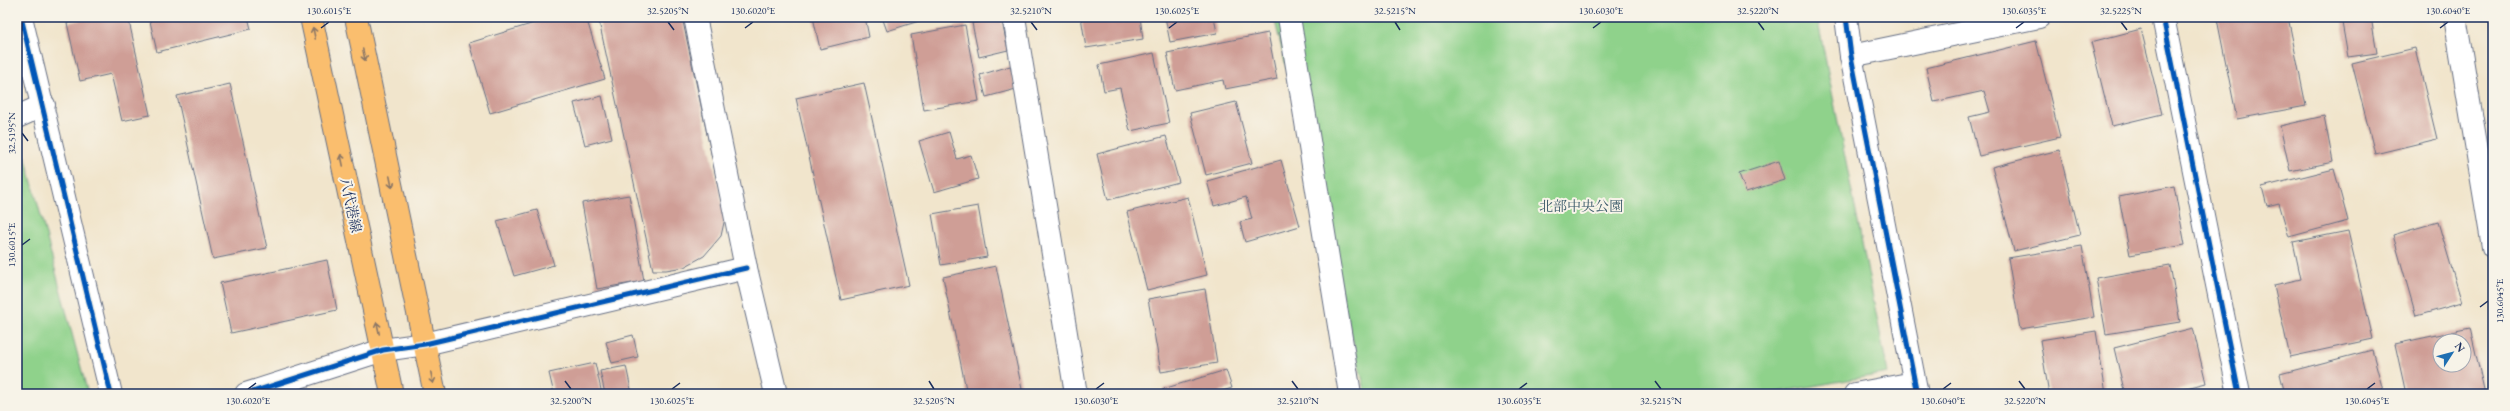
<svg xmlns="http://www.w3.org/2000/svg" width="2510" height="411" font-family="'EB Garamond','Noto Serif JP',serif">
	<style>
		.green { fill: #8fd28b; stroke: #558074 }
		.building { fill: #cf9e96; fill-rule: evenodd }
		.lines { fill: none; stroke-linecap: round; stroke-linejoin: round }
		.minor-casing { stroke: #666f84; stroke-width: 24 }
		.major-casing { stroke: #666f84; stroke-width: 24 }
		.minor { stroke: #fff; stroke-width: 22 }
		.major { stroke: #fabe6e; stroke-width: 22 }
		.cycleway-casing { stroke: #f7f3e8; stroke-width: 8 }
		.cycleway { stroke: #0057b8; stroke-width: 5 }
		.oneway { stroke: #8a7666 }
		.ticks { fill: none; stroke: #1b2f5e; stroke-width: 1.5 }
		.labels { text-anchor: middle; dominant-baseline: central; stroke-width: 4; stroke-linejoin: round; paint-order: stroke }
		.street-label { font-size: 14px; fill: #1b2f5e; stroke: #f7f3e8 }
		.park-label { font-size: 14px; fill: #385869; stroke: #f7f3e8 }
		.neatline { fill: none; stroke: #1b2f5e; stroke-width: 1.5 }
		.ticks-label { font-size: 10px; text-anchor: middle; fill: #1b2f5e }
	</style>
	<rect width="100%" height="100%" fill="#f7f3e8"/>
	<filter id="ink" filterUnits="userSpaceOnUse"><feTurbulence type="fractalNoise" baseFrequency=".025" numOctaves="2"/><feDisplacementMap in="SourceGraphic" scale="8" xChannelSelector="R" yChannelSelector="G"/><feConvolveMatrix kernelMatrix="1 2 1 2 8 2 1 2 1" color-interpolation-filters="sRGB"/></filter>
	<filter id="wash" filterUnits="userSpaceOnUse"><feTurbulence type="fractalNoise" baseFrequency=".012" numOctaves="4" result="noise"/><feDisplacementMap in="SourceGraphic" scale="16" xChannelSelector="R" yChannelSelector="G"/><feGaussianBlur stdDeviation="0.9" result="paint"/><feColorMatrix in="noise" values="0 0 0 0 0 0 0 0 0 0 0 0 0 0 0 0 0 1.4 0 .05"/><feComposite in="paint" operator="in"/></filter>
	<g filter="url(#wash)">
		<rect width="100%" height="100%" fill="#f1e5cc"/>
		<g class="green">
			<path d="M1274 17H1817L1888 373 1767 394H1366Z"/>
			<path d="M18 129 88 394H17Z"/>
		</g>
		<g id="blocks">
			<g class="building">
				<path d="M94 17H128L150 115 122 121 111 74 80 81 67 23Z"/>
				<path d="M149 17H248L251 29 157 52Z"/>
				<path d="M554 17H586L605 79 490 113 469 43Z"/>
				<path d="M598 17H682L725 218 721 236 704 256 684 267 666 270H653Z"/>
				<path d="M813 17H865L869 37 820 49Z"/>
				<path d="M882 17H932L887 31Z"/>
				<path d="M1001 17 1008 50 979 57 972 23Z"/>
				<path d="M1081 17H1140L1143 39 1086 48Z"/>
				<path d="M1165 17H1214L1217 33 1170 42Z"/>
				<path d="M2226 17H2288L2306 106 2237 119 2217 19Z"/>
				<path d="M2341 17H2371L2377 53 2348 57Z"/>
				<path d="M965 25 979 101 924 110 911 35Z"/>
				<path d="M2141 29 2162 114 2112 126 2091 42Z"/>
				<path d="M1268 33 1277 79 1225 89 1223 80 1175 90 1167 53Z"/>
				<path d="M2036 41 2060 137 1979 156 1969 117 1990 112 1984 91 1934 102 1926 68Z"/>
				<path d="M2415 48 2437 139 2375 154 2352 63Z"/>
				<path d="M1154 53 1169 123 1130 131 1120 88 1104 91 1099 65Z"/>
				<path d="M1010 66 1016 89 986 97 980 75Z"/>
				<path d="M864 83 909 285 841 300 796 98Z"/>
				<path d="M230 84 267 248 213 259 177 96Z"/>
				<path d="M602 96 612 138 585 145 574 103Z"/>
				<path d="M1236 102 1252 163 1206 175 1190 113Z"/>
				<path d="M2324 116 2333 162 2290 171 2280 126Z"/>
				<path d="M949 132 957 159 971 155 978 179 934 192 919 141Z"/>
				<path d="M1166 136 1179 182 1108 200 1097 154Z"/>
				<path d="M2059 150 2080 235 2014 251 1992 167Z"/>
				<path d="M1281 160 1300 226 1245 242 1240 222 1252 219 1246 197 1214 206 1207 181Z"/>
				<path d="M1779 161 1785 180 1746 192 1739 174Z"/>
				<path d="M2334 169 2348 221 2289 237 2279 203 2267 206 2262 187Z"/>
				<path d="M2174 186 2185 245 2130 255 2119 197Z"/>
				<path d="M629 195 644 281 597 289 582 203Z"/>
				<path d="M1188 197 1207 275 1147 290 1127 212Z"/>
				<path d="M978 206 987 257 941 265 932 214Z"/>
				<path d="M537 210 554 265 514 276 497 221Z"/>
				<path d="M2438 222 2462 303 2416 316 2393 235Z"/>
				<path d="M2348 231 2373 339 2290 357 2274 285 2301 279 2293 242Z"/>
				<path d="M2082 246 2094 317 2020 329 2008 258Z"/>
				<path d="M327 260 337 310 231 333 220 283Z"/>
				<path d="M2170 265 2180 322 2106 334 2096 278Z"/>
				<path d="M996 266 1023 394H967L943 277Z"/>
				<path d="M1205 289 1217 363 1161 372 1148 299Z"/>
				<path d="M2193 328 2206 383 2163 394H2125L2114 348Z"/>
				<path d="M2470 328 2485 394H2406L2395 344ZM2440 341H2464V365H2440Z"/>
				<path d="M2096 331 2106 394H2049L2040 340Z"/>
				<path d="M633 335 638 357 612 363 606 342Z"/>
				<path d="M2372 350 2384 394H2337L2335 390 2319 394H2285L2280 374Z"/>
				<path d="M595 363 602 394H554L549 373Z"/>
				<path d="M626 366 632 394H605L600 371Z"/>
				<path d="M1226 370 1232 388 1219 392 1220 394H1164L1163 389Z"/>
			</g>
		</g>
	</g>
	<g filter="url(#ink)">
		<use href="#blocks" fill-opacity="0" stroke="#666f84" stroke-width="1"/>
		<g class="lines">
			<g class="minor-casing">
				<g id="minor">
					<path d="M21 17 111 394"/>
					<path d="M695 17 746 268 776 394"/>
					<path d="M1014 17 1076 394"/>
					<path d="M1289 17 1350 394"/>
					<path d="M1846 17 1851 56 1917 394"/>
					<path d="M2163 17 2239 394"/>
					<path d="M2455 17 2493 247"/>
					<path d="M1851 56 2039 17"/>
					<path d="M17 117 44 105"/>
					<path d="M246 394 383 350 425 344 746 268"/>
					<path d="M1855 394 1914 383"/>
				</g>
			</g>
			<g class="major-casing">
				<g id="major">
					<path d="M311 17 392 394"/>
					<path d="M356 17 435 394"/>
				</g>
			</g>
			<use href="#minor" class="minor"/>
			<use href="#major" class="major"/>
			<g class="cycleway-casing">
				<g id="cycleway">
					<path d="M21 17 111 394"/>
					<path d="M1846 17 1851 56 1917 394"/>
					<path d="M2163 17 2239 394"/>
					<path d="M246 394 383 350 425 344 746 268"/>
				</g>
			</g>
			<use href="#cycleway" class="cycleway"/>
		</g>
		<defs><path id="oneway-shaft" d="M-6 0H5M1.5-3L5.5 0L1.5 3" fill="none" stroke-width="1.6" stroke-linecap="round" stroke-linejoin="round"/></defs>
		<g class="oneway">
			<use href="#oneway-shaft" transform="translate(314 33) rotate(-102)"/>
			<use href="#oneway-shaft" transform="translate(364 55) rotate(78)"/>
			<use href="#oneway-shaft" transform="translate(342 160) rotate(-102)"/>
			<use href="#oneway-shaft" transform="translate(391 182) rotate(78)"/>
			<use href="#oneway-shaft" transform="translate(378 328) rotate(-102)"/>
			<use href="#oneway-shaft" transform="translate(432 378) rotate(78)"/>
		</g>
	</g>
	<path class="ticks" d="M668 22 674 30M1031 22 1037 30M1395 22 1400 30M1758 22 1764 30M2121 22 2127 30M321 28 329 22M745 28 753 22M1169 28 1177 22M1593 28 1601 22M2016 28 2024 22M2440 28 2448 22M22 133 28 141M22 245 30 239M2480 307 2488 301M565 381 571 389M929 381 934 389M1292 381 1298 389M1655 381 1661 389M2019 381 2025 389M248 389 256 383M672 389 680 383M1096 389 1104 383M1519 389 1527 383M1943 389 1951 383M2367 389 2375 383"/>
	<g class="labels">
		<g class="street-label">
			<text transform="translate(351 205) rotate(78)">八代港線</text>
		</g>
		<g class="park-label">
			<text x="1581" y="206">北部中央公園</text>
		</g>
	</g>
	<rect width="2510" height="411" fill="none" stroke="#f7f3e8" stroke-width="44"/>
	<g transform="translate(2452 353) rotate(54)"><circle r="19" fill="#f7f3e8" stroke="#9fa5b1"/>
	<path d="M0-3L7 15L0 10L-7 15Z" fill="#1f6fb2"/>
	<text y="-6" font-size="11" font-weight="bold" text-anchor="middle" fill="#1b2f5e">N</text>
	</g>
	<rect x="22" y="22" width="2466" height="367" class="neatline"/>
	<g class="ticks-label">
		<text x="329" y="14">130.6015°E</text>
		<text x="668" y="14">32.5205°N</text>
		<text x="753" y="14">130.6020°E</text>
		<text x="1031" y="14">32.5210°N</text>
		<text x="1177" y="14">130.6025°E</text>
		<text x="1395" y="14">32.5215°N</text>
		<text x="1601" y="14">130.6030°E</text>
		<text x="1758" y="14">32.5220°N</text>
		<text x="2024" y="14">130.6035°E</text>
		<text x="2121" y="14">32.5225°N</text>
		<text x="2448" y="14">130.6040°E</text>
		<text transform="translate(11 133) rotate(-90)" y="4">32.5195°N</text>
		<text transform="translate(11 245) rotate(-90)" y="4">130.6015°E</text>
		<text transform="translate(2499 301) rotate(-90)" y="4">130.6045°E</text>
		<text x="248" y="404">130.6020°E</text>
		<text x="571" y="404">32.5200°N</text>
		<text x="672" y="404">130.6025°E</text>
		<text x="934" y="404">32.5205°N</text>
		<text x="1096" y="404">130.6030°E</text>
		<text x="1298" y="404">32.5210°N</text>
		<text x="1519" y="404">130.6035°E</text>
		<text x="1661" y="404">32.5215°N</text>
		<text x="1943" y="404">130.6040°E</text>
		<text x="2025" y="404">32.5220°N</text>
		<text x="2367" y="404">130.6045°E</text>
	</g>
</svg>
